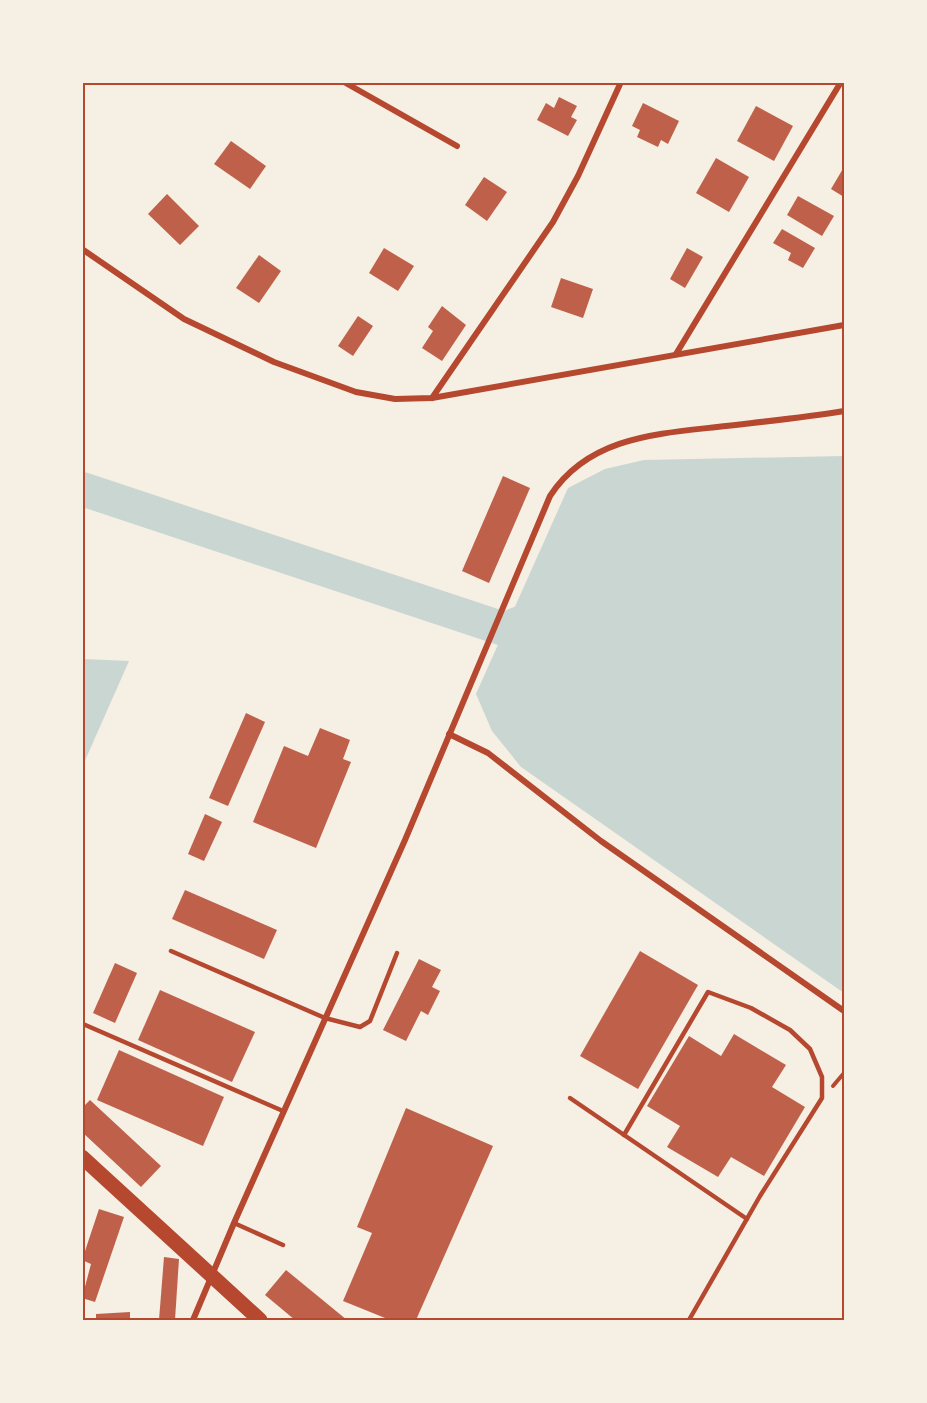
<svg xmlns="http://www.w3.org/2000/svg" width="927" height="1403" font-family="Quicksand,sans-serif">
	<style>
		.water { fill: #c9d6d2 }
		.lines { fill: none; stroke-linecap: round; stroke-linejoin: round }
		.river { stroke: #c9d6d2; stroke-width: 34 }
		.building { fill: #bf614a }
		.path { stroke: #b5482f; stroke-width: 4 }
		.service { stroke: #b5482f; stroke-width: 4.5 }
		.minor { stroke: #b5482f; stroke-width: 6 }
		.primary { stroke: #b5482f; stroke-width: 15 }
		.neatline { fill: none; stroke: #b5482f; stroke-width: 2 }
	</style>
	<rect width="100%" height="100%" fill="#f6efe4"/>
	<g class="water">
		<path d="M844 456V993L521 767 492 731 476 694 568 488 605 469 644 460Z"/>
		<path d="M83 659 129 661 83 765 82 659Z"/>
	</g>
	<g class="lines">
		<path class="river" d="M82 489 504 629 547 613"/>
	</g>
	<g class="building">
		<path d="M559 97 577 106 571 117 577 120 568 136 537 120 546 103 554 108Z"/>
		<path d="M643 103 679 121 668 144 661 140 658 147 637 137 640 130 632 126Z"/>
		<path d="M756 106 793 126 774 161 737 141Z"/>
		<path d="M231 141 266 166 250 189 214 164Z"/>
		<path d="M716 158 749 177 729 212 696 193Z"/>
		<path d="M844 167V197L831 189Z"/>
		<path d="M484 177 507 192 487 221 465 205Z"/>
		<path d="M167 194 199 226 180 245 148 214Z"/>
		<path d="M798 196 834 216 822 236 787 215Z"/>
		<path d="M782 229 815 248 803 268 788 260 791 253 773 243Z"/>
		<path d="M384 248 414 266 398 291 369 273Z"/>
		<path d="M687 248 703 257 685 288 670 279Z"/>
		<path d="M259 255 281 271 259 303 236 288Z"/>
		<path d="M561 278 593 289 583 318 551 307Z"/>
		<path d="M442 306 466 325 442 361 422 348 433 331 428 327Z"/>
		<path d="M358 316 373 326 353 356 338 346Z"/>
		<path d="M503 476 530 488 489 583 462 571Z"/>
		<path d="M246 713 265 722 228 806 209 798Z"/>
		<path d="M320 728 350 740 343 759 351 762 316 848 253 822 284 746 308 756Z"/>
		<path d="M205 814 222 822 204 861 188 854Z"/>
		<path d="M185 890 277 930 264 959 172 919Z"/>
		<path d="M640 951 698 985 638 1089 580 1056Z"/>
		<path d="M419 959 441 970 432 987 440 991 428 1015 421 1011 406 1041 383 1030Z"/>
		<path d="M115 963 137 973 115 1023 93 1013Z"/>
		<path d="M160 990 255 1032 232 1082 138 1040Z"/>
		<path d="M734 1034 786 1065 772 1087 805 1107 764 1176 731 1157 718 1177 667 1147 680 1126 647 1106 689 1036 721 1056Z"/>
		<path d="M119 1050 224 1097 203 1146 97 1100Z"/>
		<path d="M90 1100 161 1166 141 1187 82 1132V1108Z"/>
		<path d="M406 1108 493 1146 416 1320H390L343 1301 372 1233 357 1227Z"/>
		<path d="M99 1209 124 1217 95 1302 82 1298 91 1264 82 1260Z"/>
		<path d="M164 1257 179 1259 175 1320H159Z"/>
		<path d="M286 1270 347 1320H295L265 1295Z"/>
		<path d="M130 1312V1320H96V1314Z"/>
	</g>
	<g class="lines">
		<path class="path" d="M833 1086 844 1073"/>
		<g class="service">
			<path d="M171 951 325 1018 360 1027 370 1021 397 953"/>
			<path d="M83 1024 283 1111"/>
			<path d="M570 1098 747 1219"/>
			<path d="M624 1135 708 992 751 1008 790 1030 810 1049 822 1077V1098L760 1196 689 1320"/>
			<path d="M234 1223 283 1245"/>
		</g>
		<g class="minor">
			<path d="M344 82 457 146"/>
			<path d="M82 249 184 319 274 362 356 392 395 399 432 398 844 325"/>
			<path d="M676 354 841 82"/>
			<path d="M432 398 553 222 578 176 621 82"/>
			<path d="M449 734 488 753 601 841 844 1011"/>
			<path d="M193 1320 234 1223 405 840 550 496C588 438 654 434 717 427 759 422 802 418 844 411"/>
		</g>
		<path class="primary" d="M82 1157 260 1320"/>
	</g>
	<rect width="927" height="1403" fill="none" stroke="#f6efe4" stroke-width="168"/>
	<rect x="84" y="84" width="759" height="1235" class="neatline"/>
</svg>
